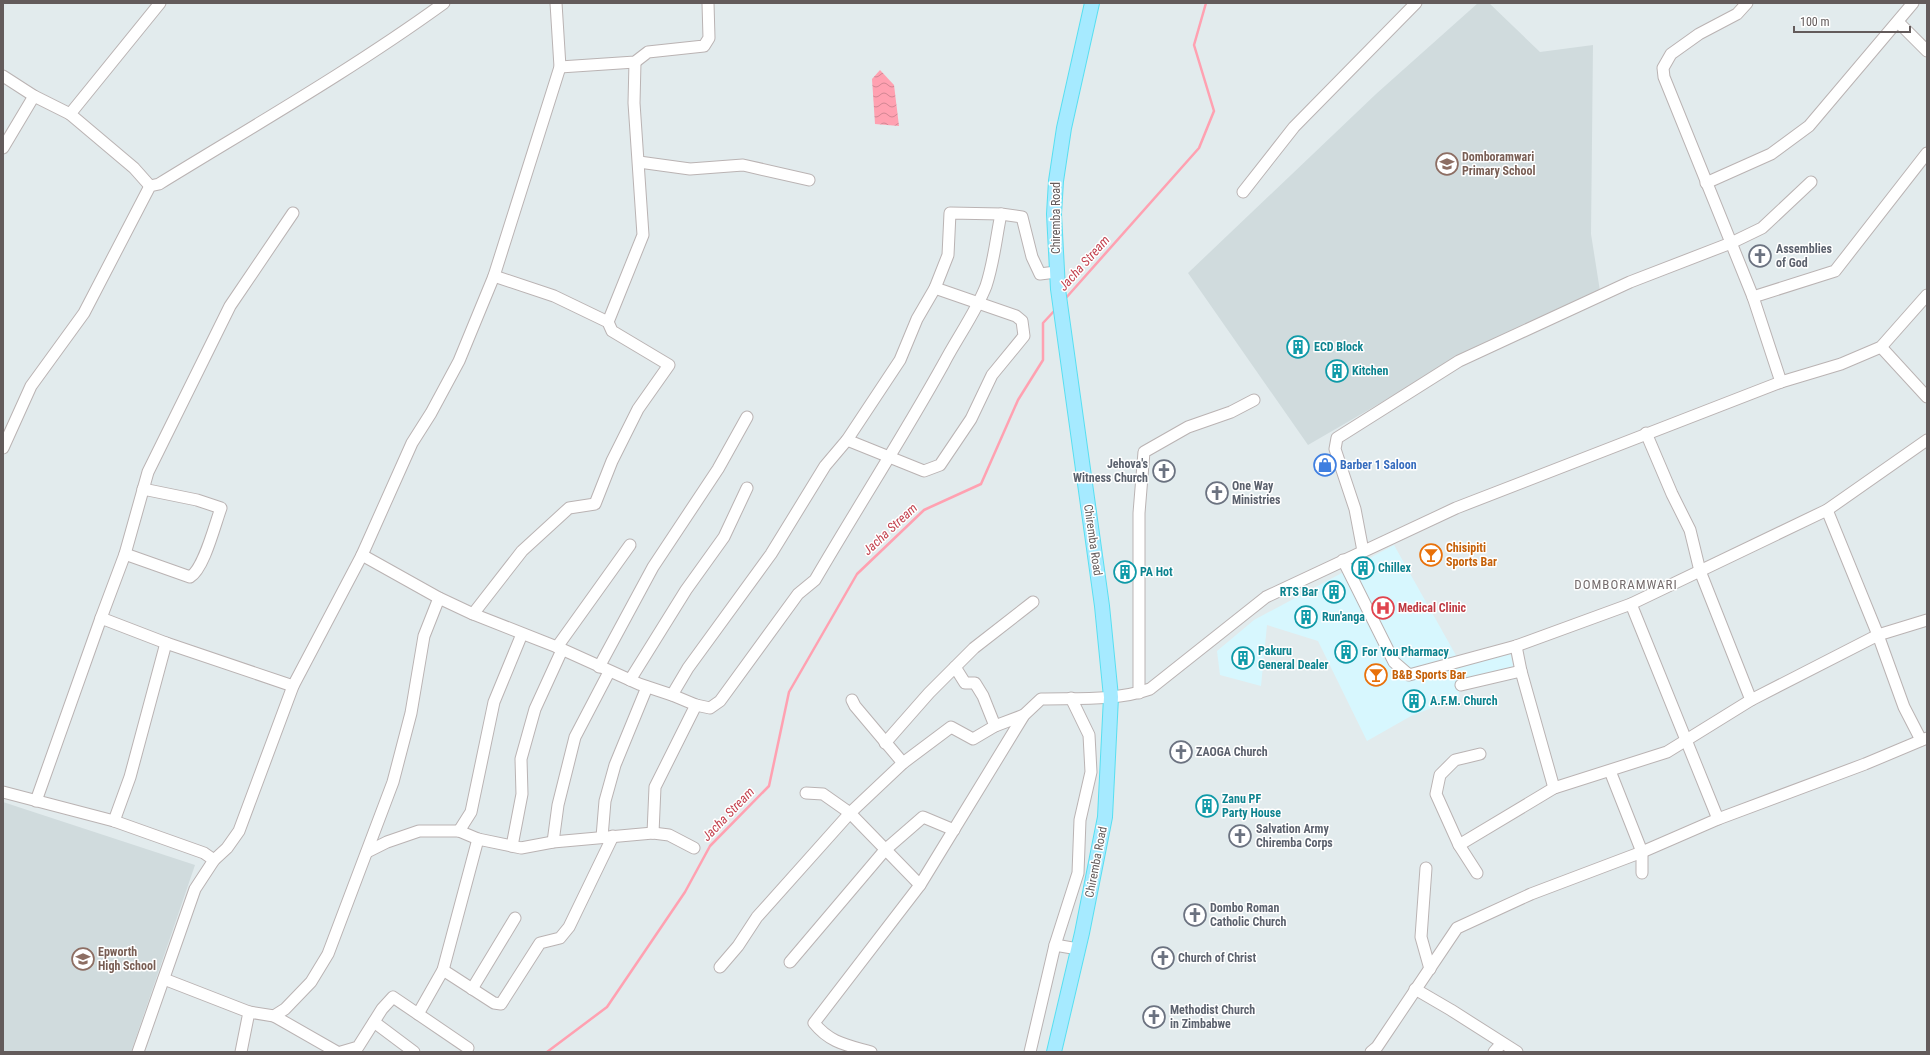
<svg xmlns="http://www.w3.org/2000/svg" width="1930" height="1055" font-family="'Roboto Condensed',sans-serif">
	<style>
		.commercial { fill: #d7f7fe }
		.education { fill: #d0dbdd }
		.water { fill: url(#water-waves) }
		.lines { fill: none; stroke-linecap: round; stroke-linejoin: round }
		.stream { stroke: #ffa1b1; stroke-width: 2.5 }
		.minor-casing { stroke: #bab3b3; stroke-width: 13 }
		.major-casing { stroke: #58dff1; stroke-width: 16 }
		.minor { stroke: #fff; stroke-width: 11 }
		.major { stroke: #a6eaff; stroke-width: 14 }
		.labels { text-anchor: middle; dominant-baseline: central; stroke-width: 3; stroke-linejoin: round; paint-order: stroke }
		.education-label { font-size: 12px; font-weight: bold; fill: #785e54; stroke: #fff; text-anchor: start }
		.street-label { font-size: 12px; fill: #635b5b; stroke: #fff }
		.worship-label { font-size: 12px; font-weight: bold; fill: #5b616d; stroke: #fff; text-anchor: start }
		.culture-label { font-size: 12px; font-weight: bold; fill: #0d838f; stroke: #fff; text-anchor: start }
		.shop-label { font-size: 12px; font-weight: bold; fill: #366cbe; stroke: #fff; text-anchor: start }
		.food-label { font-size: 12px; font-weight: bold; fill: #c56008; stroke: #fff; text-anchor: start }
		.health-label { font-size: 12px; font-weight: bold; fill: #be3a42; stroke: #fff; text-anchor: start }
		.water-label { font-size: 13px; font-style: italic; fill: #c3434f; stroke: #fff }
		.neighbourhood-label { font-size: 13px; letter-spacing: 1px; fill: #756c6d; stroke: #fff }
	</style>
	<defs>
		<pattern id="water-waves" width="16" height="10" patternUnits="userSpaceOnUse"><rect width="16" height="10" fill="#ffa1b1"/><path d="M0 5q4-4 8 0t8 0" fill="none" stroke="#d28693"/></pattern>
	</defs>
	<rect width="100%" height="100%" fill="#e2ebed"/>
	<path class="commercial" d="M1394 545 1458 659 1509 648 1516 679 1458 690 1460 697 1411 716 1367 741 1318 641 1267 625 1261 686 1220 675 1217 651 1254 620Z"/>
	<g class="education">
		<path d="M1478 3H1489L1540 52 1593 45 1591 234 1600 291 1451 362 1308 445 1188 273 1376 94Z"/>
		<path d="M3 802 195 865 131 1052H3Z"/>
	</g>
	<path class="water" d="M880 70 894 85 899 126 875 124 872 79Z"/>
	<g class="lines">
		<g class="stream">
			<path d="M1065 299 1199 148 1214 111 1194 45 1206 3"/>
			<path d="M547 1052 607 1007 685 892 710 846 769 786 789 692 857 574 924 510 981 484 1018 400 1043 360V323L1056 309"/>
		</g>
		<g class="minor-casing">
			<g id="minor">
				<path d="M1747 3 1737 14 1699 34 1671 54 1663 68 1664 77 1753 297 1781 382"/>
				<path d="M1898 22 1927 51"/>
				<path d="M560 67 635 62 648 52 704 46 709 38 708 3"/>
				<path d="M3 76 34 96 70 114 160 3"/>
				<path d="M70 114 134 168 150 186"/>
				<path d="M3 148 34 96"/>
				<path d="M639 162 690 169 743 165 809 180"/>
				<path d="M1706 183 1771 154 1809 126 1913 3"/>
				<path d="M1243 192 1294 127 1416 3"/>
				<path d="M1753 297 1835 271 1927 153"/>
				<path d="M608 322 643 235 634 103 635 62"/>
				<path d="M1881 347 1927 397"/>
				<path d="M1646 433 1672 494 1690 530 1700 571 1751 700"/>
				<path d="M847 440 924 471 940 465 971 419 992 375 1024 336 1022 321 1016 316 935 288"/>
				<path d="M3 448 31 386 84 313 150 186 159 184C255 125 353 69 444 3"/>
				<path d="M1827 510 1878 635 1904 707 1921 740"/>
				<path d="M1363 551 1355 509 1335 449 1337 438 1459 361 1630 282 1731 243 1762 228 1811 182"/>
				<path d="M125 554 190 577C204 569 215 524 221 508L197 500 143 489"/>
				<path d="M362 555 439 598 473 614 557 647 639 684 672 695 696 705 710 708 720 701 798 594 815 580C857 508 903 437 944 363 957 338 976 312 986 286 994 262 996 238 1001 214"/>
				<path d="M1343 560 1394 662 1409 675 1516 646 1631 604 1827 510 1927 440"/>
				<path d="M1631 604 1718 819"/>
				<path d="M473 614 522 551 569 508 595 504 612 461 638 409 669 365 612 331 608 322 554 296 494 276"/>
				<path d="M101 618 125 554 148 472 230 306 293 213"/>
				<path d="M166 643 293 686"/>
				<path d="M1516 646 1521 671 1554 788"/>
				<path d="M557 647 630 545"/>
				<path d="M599 667 653 567 718 469 747 417"/>
				<path d="M955 667 965 683H975L983 696 995 726"/>
				<path d="M630 680 686 590 724 537 747 488"/>
				<path d="M1461 685 1521 671"/>
				<path d="M1139 693V513L1144 452 1188 427 1231 412 1254 400"/>
				<path d="M672 695 688 668 771 554 825 466 847 440 900 360 917 319 935 288 948 255 950 213 1001 214 1022 217 1032 257 1040 274 1056 272"/>
				<path d="M852 700 855 706 903 763"/>
				<path d="M885 743 929 693 974 648 1033 602"/>
				<path d="M1480 754 1455 760 1440 775 1436 794 1459 845 1554 788 1667 752 1751 700 1878 635 1927 620"/>
				<path d="M1610 771 1642 852V873"/>
				<path d="M3 792 114 821 204 853 214 860"/>
				<path d="M806 793 823 794 850 813 920 885"/>
				<path d="M36 801 101 618 166 643 130 777 114 821"/>
				<path d="M459 831 471 812 494 702 522 634"/>
				<path d="M653 833 655 787 696 705"/>
				<path d="M602 837 605 801 615 765 647 687"/>
				<path d="M553 842 558 805 575 737 609 672"/>
				<path d="M1459 845 1477 873"/>
				<path d="M512 846 522 794 521 759 535 709 562 650"/>
				<path d="M367 852 387 842 419 831H459L478 839 521 848 553 842 653 833 669 835 694 848"/>
				<path d="M1426 868 1421 937 1430 969"/>
				<path d="M1055 945 1078 949"/>
				<path d="M790 962 885 850 923 817 954 830"/>
				<path d="M720 967 738 946 757 917 850 813 903 763 951 727 973 739 995 726 1024 715"/>
				<path d="M443 970 494 1003 501 1004 540 943 560 938 569 927 613 836"/>
				<path d="M164 979 249 1012 241 1052"/>
				<path d="M472 989 515 918"/>
				<path d="M1415 989 1451 1010 1517 1052"/>
				<path d="M249 1012 274 1016 285 1009 311 982 328 954 393 782 411 713 424 636 439 598"/>
				<path d="M418 1014 443 970 478 839"/>
				<path d="M274 1016 337 1052"/>
				<path d="M374 1022 414 1052"/>
				<path d="M138 1052 195 889 214 860 227 848 239 831 293 686 362 555 412 443 431 413 459 361 494 276 560 67 556 3"/>
				<path d="M341 1052 358 1047 382 1009 393 997 468 1048"/>
				<path d="M871 1052C847 1045 830 1043 814 1023L920 885 1024 715 1041 699C1077 698 1116 701 1150 689L1266 597 1456 508 1781 382 1841 364 1881 347 1927 295"/>
				<path d="M1030 1052 1055 945 1078 873 1080 820 1091 772 1089 735 1071 698"/>
				<path d="M1371 1052 1377 1047 1457 928 1531 894 1642 852 1718 819 1865 764 1927 738"/>
				<path d="M1494 1052 1502 1043"/>
			</g>
		</g>
		<g class="major-casing">
			<path id="major" d="M1054 1052 1082 933 1105 817 1111 697 1102 606 1058 289 1054 214 1056 181 1064 128 1092 3"/>
		</g>
		<use href="#minor" class="minor"/>
		<use href="#major" class="major"/>
	</g>
	<defs>
		<g id="school-ring" transform="scale(1.15)"><circle r="9.5" fill="#fff" stroke="#8d6e63" stroke-width="1.5"/><path d="M0-5L7-2L0 1L-7-2ZM-4 1L0 2.5L4 1V4Q0 6-4 4Z" fill="#8d6e63"/></g>
		<g id="church-ring" transform="scale(1.15)"><circle r="9.5" fill="#fff" stroke="#6b7280" stroke-width="1.5"/><path d="M-1.2-6h2.4v3.5h3.3v2.4h-3.3V6h-2.4V-.1h-3.3v-2.4h3.3Z" fill="#6b7280"/></g>
		<g id="building-ring" transform="scale(1.15)"><circle r="9.5" fill="#fff" stroke="#0f9aa8" stroke-width="1.5"/><path d="M-4-6H4V6H1V3H-1V6H-4ZM-2.5-4.3h1.7v1.8h-1.7ZM.8-4.3h1.7v1.8H.8ZM-2.5-1h1.7V.8h-1.7ZM.8-1h1.7V.8H.8Z" fill="#0f9aa8"/></g>
		<g id="shop-ring" transform="scale(1.15)"><circle r="9.5" fill="#fff" stroke="#3f7fe0" stroke-width="1.5"/><path d="M-5-2.5h2.3a2.7 3.5 0 0 1 5.4 0H5L5.5 6h-11ZM-1.5-2.5h3a1.5 2.3 0 0 0-3 0Z" fill="#3f7fe0"/></g>
		<g id="bar-ring" transform="scale(1.15)"><circle r="9.5" fill="#fff" stroke="#e8710a" stroke-width="1.5"/><path d="M-6-5H6L.8 .8V4.5H3.5V6h-7V4.5H-.8V.8Z" fill="#e8710a"/></g>
		<g id="hospital-ring" transform="scale(1.15)"><circle r="9.5" fill="#fff" stroke="#e0444e" stroke-width="1.5"/><path d="M-5-5h3v3.5h4V-5h3V5h-3V1.5h-4V5h-3Z" fill="#e0444e"/></g>
	</defs>
	<g fill-rule="evenodd">
		<use href="#school-ring" x="1447" y="164"/>
		<use href="#church-ring" x="1760" y="256"/>
		<use href="#building-ring" x="1298" y="347"/>
		<use href="#building-ring" x="1337" y="371"/>
		<use href="#shop-ring" x="1325" y="465"/>
		<use href="#church-ring" x="1164" y="471"/>
		<use href="#church-ring" x="1217" y="493"/>
		<use href="#bar-ring" x="1431" y="555"/>
		<use href="#building-ring" x="1363" y="568"/>
		<use href="#building-ring" x="1125" y="572"/>
		<use href="#building-ring" x="1334" y="592"/>
		<use href="#hospital-ring" x="1383" y="608"/>
		<use href="#building-ring" x="1306" y="617"/>
		<use href="#building-ring" x="1346" y="652"/>
		<use href="#building-ring" x="1243" y="658"/>
		<use href="#bar-ring" x="1376" y="675"/>
		<use href="#building-ring" x="1414" y="701"/>
		<use href="#church-ring" x="1181" y="752"/>
		<use href="#building-ring" x="1207" y="806"/>
		<use href="#church-ring" x="1240" y="836"/>
		<use href="#church-ring" x="1195" y="915"/>
		<use href="#church-ring" x="1163" y="958"/>
		<use href="#school-ring" x="83" y="959"/>
		<use href="#church-ring" x="1154" y="1017"/>
	</g>
	<g class="labels">
		<g class="education-label">
			<text x="1462" y="157">Domboramwari<tspan x="1462" dy="14">Primary School</tspan></text>
			<text x="98" y="952">Epworth<tspan x="98" dy="14">High School</tspan></text>
		</g>
		<g class="street-label">
			<text transform="translate(1056 218) rotate(-90)">Chiremba Road</text>
			<text transform="translate(1093 540) rotate(82)">Chiremba Road</text>
			<text transform="translate(1096 862) rotate(-79)">Chiremba Road</text>
		</g>
		<g class="worship-label">
			<text x="1776" y="249">Assemblies<tspan x="1776" dy="14">of God</tspan></text>
			<text x="1148" y="464" text-anchor="end">Jehova's<tspan x="1148" dy="14">Witness Church</tspan></text>
			<text x="1232" y="486">One Way<tspan x="1232" dy="14">Ministries</tspan></text>
			<text x="1196" y="752">ZAOGA Church</text>
			<text x="1256" y="829">Salvation Army<tspan x="1256" dy="14">Chiremba Corps</tspan></text>
			<text x="1210" y="908">Dombo Roman<tspan x="1210" dy="14">Catholic Church</tspan></text>
			<text x="1178" y="958">Church of Christ</text>
			<text x="1170" y="1010">Methodist Church<tspan x="1170" dy="14">in Zimbabwe</tspan></text>
		</g>
		<g class="culture-label">
			<text x="1314" y="347">ECD Block</text>
			<text x="1352" y="371">Kitchen</text>
			<text x="1378" y="568">Chillex</text>
			<text x="1140" y="572">PA Hot</text>
			<text x="1318" y="592" text-anchor="end">RTS Bar</text>
			<text x="1322" y="617">Run'anga</text>
			<text x="1258" y="651">Pakuru<tspan x="1258" dy="14">General Dealer</tspan></text>
			<text x="1362" y="652">For You Pharmacy</text>
			<text x="1430" y="701">A.F.M. Church</text>
			<text x="1222" y="799">Zanu PF<tspan x="1222" dy="14">Party House</tspan></text>
		</g>
		<g class="shop-label">
			<text x="1340" y="465">Barber 1 Saloon</text>
		</g>
		<g class="food-label">
			<text x="1446" y="548">Chisipiti<tspan x="1446" dy="14">Sports Bar</tspan></text>
			<text x="1392" y="675">B&amp;B Sports Bar</text>
		</g>
		<g class="health-label">
			<text x="1398" y="608">Medical Clinic</text>
		</g>
		<g class="water-label">
			<text transform="translate(1084 263) rotate(-48)">Jacha Stream</text>
			<text transform="translate(890 529) rotate(-43)">Jacha Stream</text>
			<text transform="translate(728 814) rotate(-46)">Jacha Stream</text>
		</g>
		<g class="neighbourhood-label">
			<text x="1626" y="584">DOMBORAMWARI</text>
		</g>
	</g>
	<rect width="1930" height="1055" fill="none" stroke="#635b5b" stroke-width="8"/>
	<path d="M1794 26v6h116v-6" fill="none" stroke="#635b5b" stroke-width="2"/>
	<text x="1800" y="26" font-size="12" fill="#635b5b" stroke="#ffffff" stroke-width="3" paint-order="stroke">100 m</text>
</svg>
